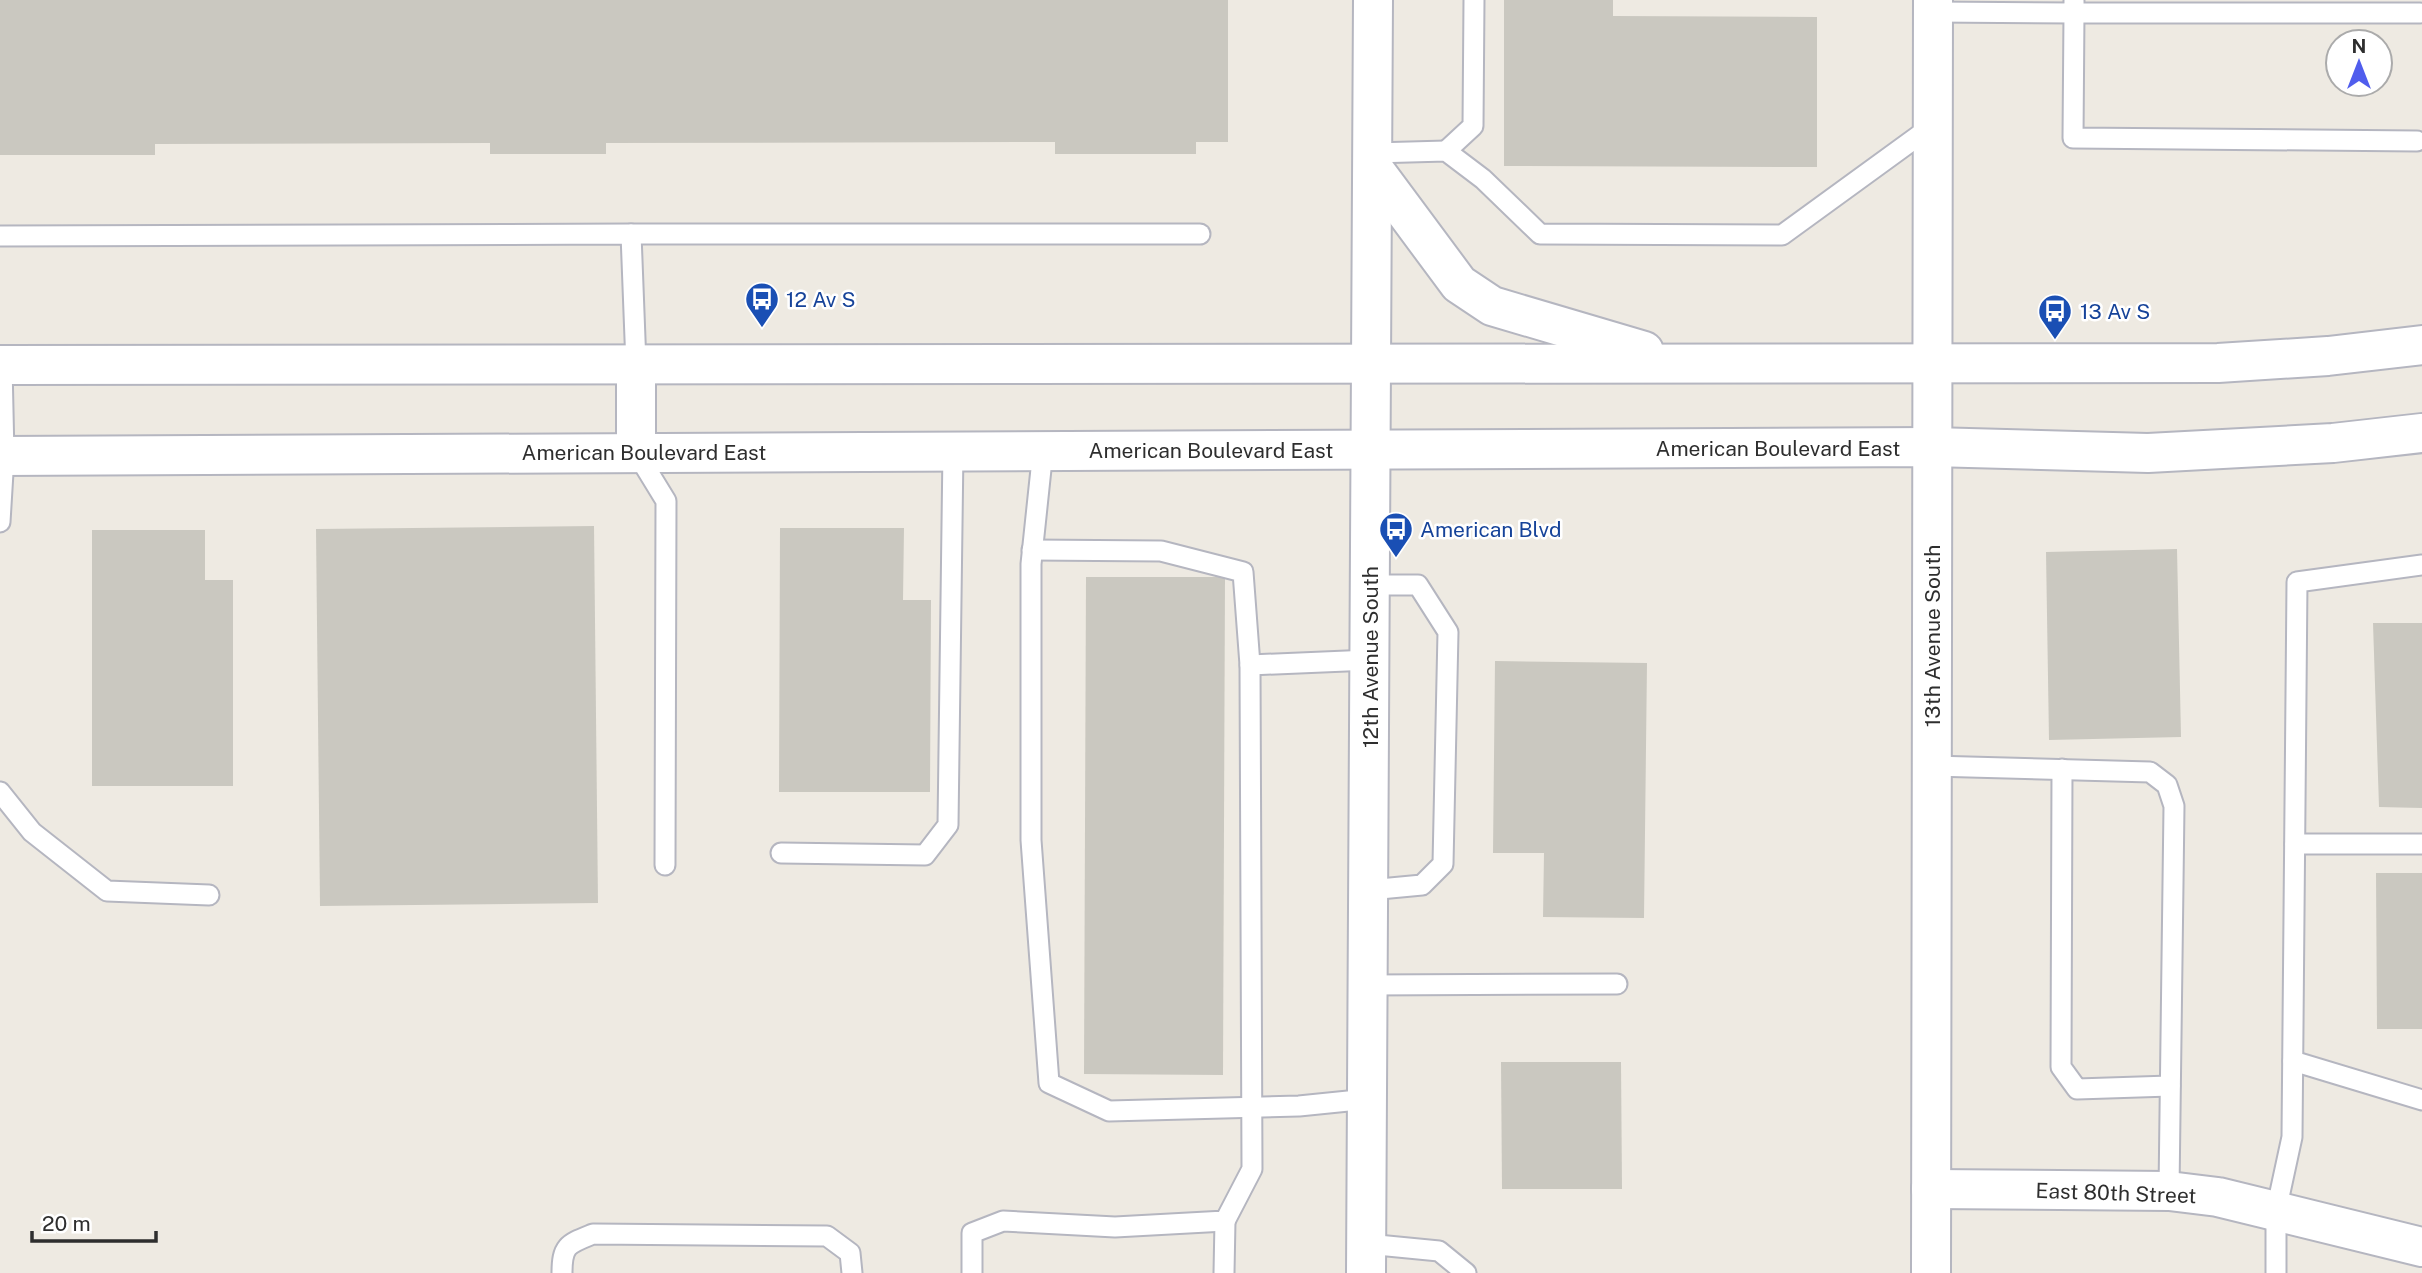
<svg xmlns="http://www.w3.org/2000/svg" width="2422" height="1273" font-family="'Public Sans',sans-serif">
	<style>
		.building { fill: #cac8c0 }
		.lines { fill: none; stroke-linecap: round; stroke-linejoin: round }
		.service-casing { stroke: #b5b6c0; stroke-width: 23 }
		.minor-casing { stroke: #b5b6c0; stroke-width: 42 }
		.tertiary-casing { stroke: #b5b6c0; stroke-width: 42 }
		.secondary-casing { stroke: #b5b6c0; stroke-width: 42 }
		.service { stroke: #fff; stroke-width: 19 }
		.minor { stroke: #fff; stroke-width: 38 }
		.tertiary { stroke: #fff; stroke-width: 38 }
		.secondary { stroke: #fff; stroke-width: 38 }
		.labels { text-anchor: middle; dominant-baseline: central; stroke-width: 5; stroke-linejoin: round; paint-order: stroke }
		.transit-label { font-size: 21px; fill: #164399; stroke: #fff; text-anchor: start }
		.street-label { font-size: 21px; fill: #2e2e2e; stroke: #fff }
	</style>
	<rect width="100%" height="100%" fill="#eeeae2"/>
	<g class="building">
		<path d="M0 0H1228V142H1196V154H1055V142L606 143V154H490V143L155 144V155H0Z"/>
		<path d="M1504 0H1613V16L1817 17V167L1504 166Z"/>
		<path d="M594 526 598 903 320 906 316 529Z"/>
		<path d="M780 528H904L903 600H931L930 792H779Z"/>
		<path d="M92 530H205V580H233V786H92Z"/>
		<path d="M2177 549 2181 737 2049 740 2046 552Z"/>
		<path d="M1086 577H1225L1223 1075 1084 1074Z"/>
		<path d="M2373 623H2422V808L2379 807Z"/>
		<path d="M1495 661 1647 663 1644 918 1543 917 1544 853H1493Z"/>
		<path d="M2376 873H2422V1029H2377Z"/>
		<path d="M1501 1062H1621L1622 1189H1502Z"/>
	</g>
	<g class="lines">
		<g class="service-casing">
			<g id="service">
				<path d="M1933 12 2074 13V1"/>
				<path d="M2417 141 2073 138 2074 13H2420"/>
				<path d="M1446 151 1473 126 1474 0"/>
				<path d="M1373 153 1446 151 1483 179 1540 234 1782 235 1932 126"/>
				<path d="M631 234H1200"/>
				<path d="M0 236 631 234 636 365"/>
				<path d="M1043 450 1031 564V840L1049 1083 1109 1111 1299 1106 1368 1099"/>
				<path d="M636 452 666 501 665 865"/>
				<path d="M0 522 4 456 2 365"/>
				<path d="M1250 665 1370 660"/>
				<path d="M1932 766 2150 772 2167 785 2174 806 2169 1191"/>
				<path d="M2062 769 2061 1067 2077 1089 2170 1086"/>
				<path d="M0 792 32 832 107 891 209 895"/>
				<path d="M2295 844H2422"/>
				<path d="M781 853 925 855 948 825 953 450"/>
				<path d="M1369 890 1422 885 1443 864 1448 632 1418 585H1371"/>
				<path d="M1368 985 1617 984"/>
				<path d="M2293 1061 2422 1100"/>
				<path d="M1367 1244 1439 1251 1466 1273"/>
				<path d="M562 1273C562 1245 568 1244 593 1234L827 1236 850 1253 852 1273"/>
				<path d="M972 1273V1233L1003 1221 1115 1227 1225 1221 1252 1169 1250 665 1243 572 1161 551 1032 550"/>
				<path d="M1224 1273 1225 1221"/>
				<path d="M2276 1273V1211L2292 1137 2297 582 2422 565"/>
			</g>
		</g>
		<g class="minor-casing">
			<g id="minor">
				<path d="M1931 1189 2169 1191 2218 1197 2422 1247"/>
				<path d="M1931 1273 1933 0"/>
			</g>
		</g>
		<g class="tertiary-casing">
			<path id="tertiary" d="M1366 1273 1373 0"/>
		</g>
		<g class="secondary-casing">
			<g id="secondary">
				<path d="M1373 168 1459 284 1492 306 1644 351"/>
				<path d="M0 365 2218 363 2328 356 2422 345"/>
				<path d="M636 365V452"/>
				<path d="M0 456 1932 447 2148 453 2333 443 2422 433"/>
			</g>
		</g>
		<use href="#service" class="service"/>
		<use href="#minor" class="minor"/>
		<use href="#tertiary" class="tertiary"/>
		<use href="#secondary" class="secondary"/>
	</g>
	<defs>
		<g id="bus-pin" transform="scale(1.75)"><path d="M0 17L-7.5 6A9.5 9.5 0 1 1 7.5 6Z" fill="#1a4fb4" stroke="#fff"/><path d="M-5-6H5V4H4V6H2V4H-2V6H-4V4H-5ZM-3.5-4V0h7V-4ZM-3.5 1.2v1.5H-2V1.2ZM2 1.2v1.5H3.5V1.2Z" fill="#fff"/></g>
	</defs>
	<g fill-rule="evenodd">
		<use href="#bus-pin" x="762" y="299"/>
		<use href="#bus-pin" x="2055" y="311"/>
		<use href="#bus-pin" x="1396" y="529"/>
	</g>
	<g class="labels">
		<g class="transit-label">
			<text x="786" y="299">12 Av S</text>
			<text x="2080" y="311">13 Av S</text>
			<text x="1420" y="529">American Blvd</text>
		</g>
		<g class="street-label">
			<text x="1778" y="448">American Boulevard East</text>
			<text x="1211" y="450">American Boulevard East</text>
			<text x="644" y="452">American Boulevard East</text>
			<text transform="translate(1932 636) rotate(-90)">13th Avenue South</text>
			<text transform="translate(1370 657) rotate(-90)">12th Avenue South</text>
			<text transform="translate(2116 1193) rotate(2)">East 80th Street</text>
		</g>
	</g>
	<g transform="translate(2359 63)"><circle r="33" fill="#ffffff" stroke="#ababab" stroke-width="2"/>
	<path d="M0-5L12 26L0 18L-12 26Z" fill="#505ded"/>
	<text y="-10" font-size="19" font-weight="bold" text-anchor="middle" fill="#2e2e2e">N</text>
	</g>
	<path d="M32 1231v10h124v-10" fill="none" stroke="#2e2e2e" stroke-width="3.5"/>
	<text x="42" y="1231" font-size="21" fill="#2e2e2e" stroke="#ffffff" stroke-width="5" paint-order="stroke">20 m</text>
</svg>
